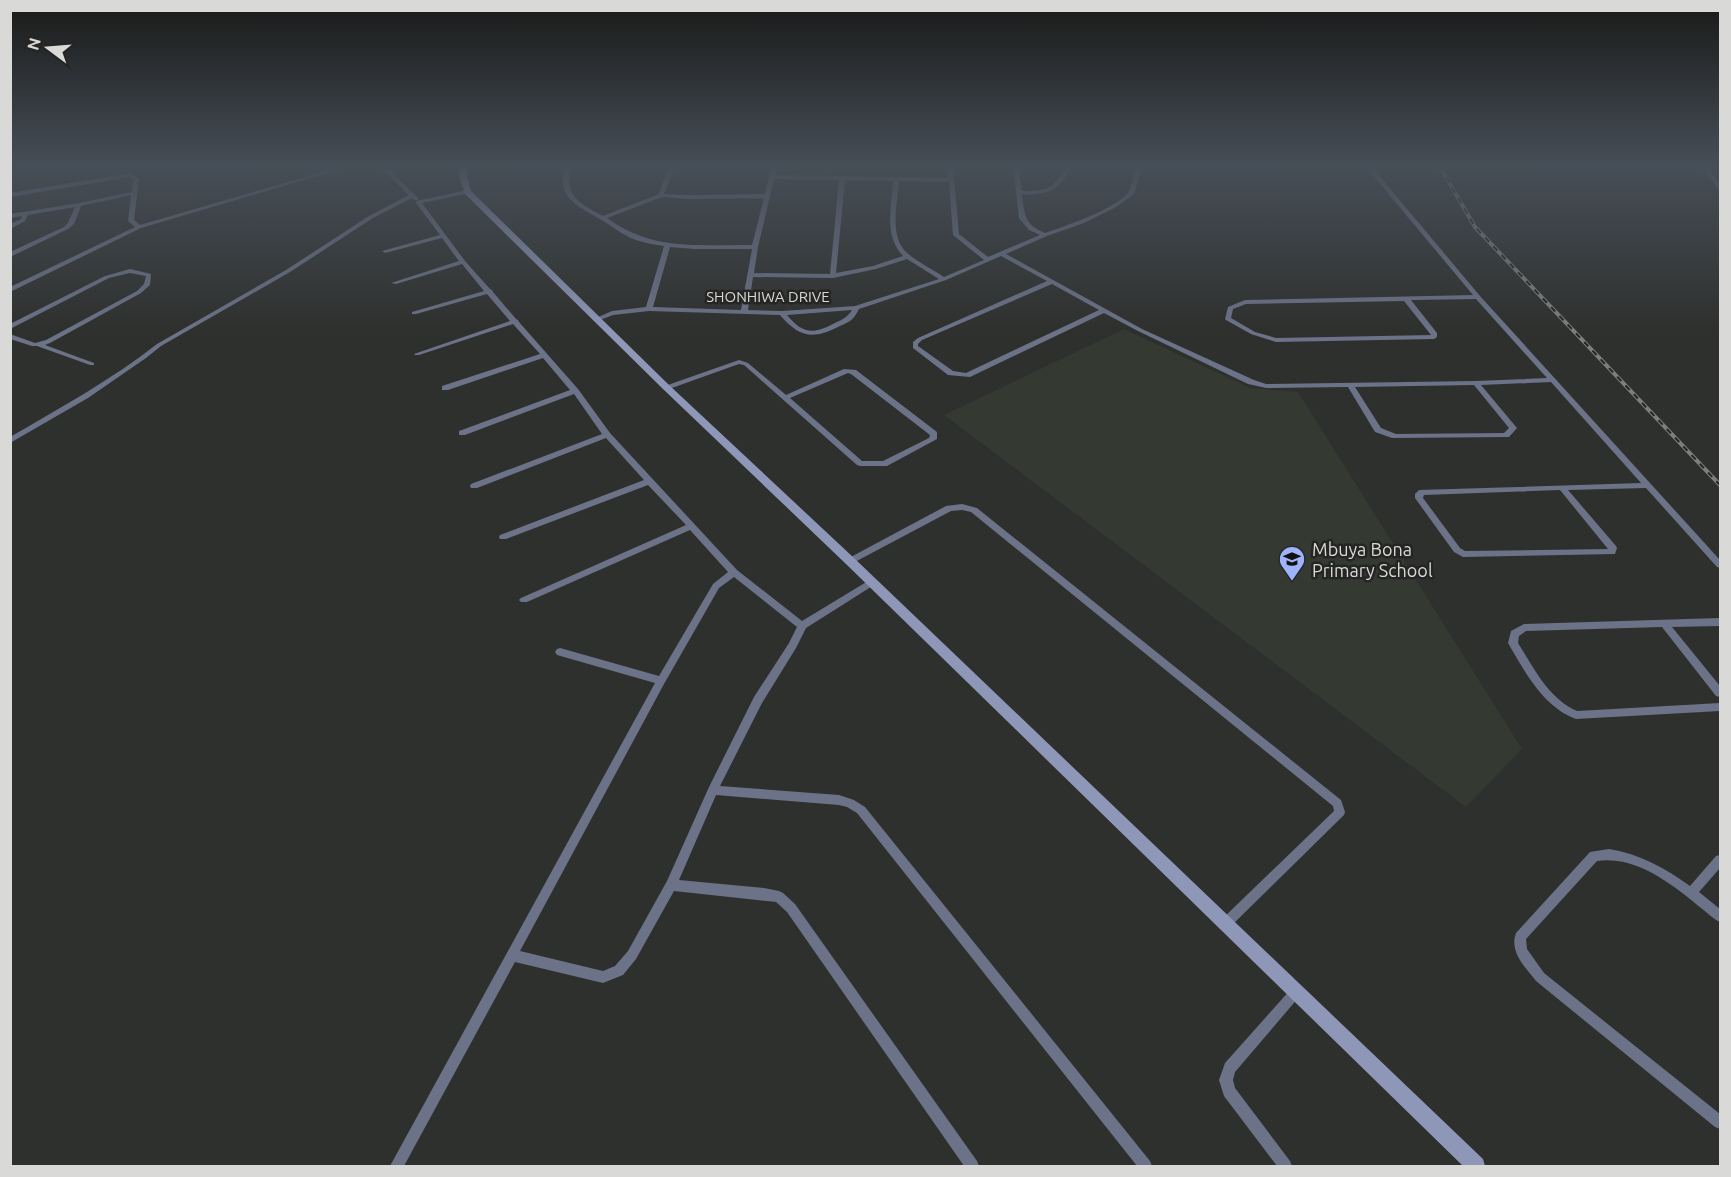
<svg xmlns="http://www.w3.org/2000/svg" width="1731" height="1177" font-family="Ubuntu,sans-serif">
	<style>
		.built { fill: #343931 }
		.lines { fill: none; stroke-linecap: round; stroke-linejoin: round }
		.street { fill: #6c7287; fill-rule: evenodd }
		.secondary { fill: #8e97b8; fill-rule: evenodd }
		.rail-casing { stroke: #7d7f7c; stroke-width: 4 }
		.rail { stroke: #252623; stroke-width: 2; stroke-dasharray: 6; stroke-linecap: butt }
		.labels { text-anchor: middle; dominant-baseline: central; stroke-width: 5; stroke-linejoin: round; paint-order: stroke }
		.far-street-label { font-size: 15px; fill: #d9dad8; stroke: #252623 }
		.poi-label { font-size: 18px; fill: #d9dad8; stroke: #252623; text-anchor: start }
	</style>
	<rect width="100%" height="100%" fill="#2e302d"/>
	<path class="built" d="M1124 329 1250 388 1298 392 1522 749 1466 807 944 415Z"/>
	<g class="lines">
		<g class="street">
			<path d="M339 167H348L141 228 10 292V287L135 227 128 221 131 195 81 206 74 224 68 229 10 257V252L64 227 68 223 75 207 28 215 25 221 10 229V224L21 219 22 216 10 218V214L79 203 132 192 133 179 130 177 10 197V193L131 173 139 179 134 220 140 225Z"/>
			<path d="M380 167H386L418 198V200H414L412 198 373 218 290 272 161 346 146 358 88 398 10 443V437C60 408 111 380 157 344L286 270 369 216 409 195Z"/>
			<path d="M566 167H572C562 196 581 204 603 216L659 194 669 167H675L664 194 689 195 765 194 771 167H777L775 175 948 178 947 167H953L959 234 988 257 1040 235 1029 230 1019 218 1013 167H1019L1022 191C1046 191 1054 190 1066 167H1072C1058 192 1049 194 1022 195 1025 216 1024 224 1045 233 1066 226 1112 210 1127 194 1132 188 1134 175 1136 167H1142L1134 194 1116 207 1084 223 1047 236 1006 254 1142 329 1254 380 1266 384 1476 381 1547 378 1476 299 1411 300 1437 333V337L1434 339 1276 342 1251 334 1226 320 1225 319 1228 307 1245 300 1473 295 1366 167H1372L1480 296 1720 560V568L1717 567 1646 488 1568 490 1616 546 1617 548 1615 554 1463 557 1454 552 1415 498V494L1419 490 1641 483 1551 382 1481 385 1517 428 1509 437 1392 438 1375 432 1348 387 1266 388 1248 384 1138 331 1104 313 970 377 948 375 913 348V342L918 338 1047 281 1001 256 946 280 859 309C853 321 849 322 838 327 812 340 799 337 780 315L649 311 613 315 600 320H596V318L612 311 646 307 664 246C655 245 645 243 636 240 622 235 612 226 600 219 587 211 566 203 563 185 562 179 564 173 566 167ZM774 179 839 180 830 274 754 273 758 247ZM845 180 893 181C892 206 883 235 903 256L873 266 836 273ZM899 181 949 182 953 235 984 260 944 277C931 268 915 261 905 251 889 234 898 202 899 181ZM662 197 689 199 764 198 752 245C698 244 654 252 607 218ZM670 247 695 249H752L741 310 653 307ZM907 259 939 279 855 306 782 311 748 310 753 277 833 278 876 269ZM1052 284 1099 310 966 373 953 371 918 346V344L922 340ZM1404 301 1431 335 1276 338 1255 332 1231 318 1233 309 1246 304ZM852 310C847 318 841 320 833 324 812 335 802 333 787 315ZM1474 385 1509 428 1504 433 1396 434 1381 428 1355 387ZM1560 490 1608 549 1465 551 1460 548 1423 498 1424 495Z"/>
			<path d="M1701 167H1707L1720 184V189L1718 188Z"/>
			<path d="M468 190 470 191V193L422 203 465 261 490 289 492 290 493 292 516 319 518 320 519 322 578 389 610 433 737 570 802 621 868 581 871 580 875 583 874 585 806 628 796 648 762 703 720 786 839 795 854 800 865 807 1150 1161 1152 1166H1137L857 813 847 807 839 805 716 795 679 880 764 888 779 891 783 893 795 904 977 1161 979 1166H964L787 912 776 902 674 891 636 959 623 975 603 983 515 962 404 1166H390L655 683 557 655 555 652 557 649 560 648 659 676 713 584 728 572 690 530 527 602H521L519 600 521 598 686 525 648 485 506 539H500L499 537 500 535 644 480 606 438 477 488H471L470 486 471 484 602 434 574 394 465 435H459V431L570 390 543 358 448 390H442V386L540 354 513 324 419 355H415L414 354 510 321 487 294 416 314H412V312L484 291 462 264 396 284 391 283 459 261 442 238 385 253 382 251 440 235 416 203V201ZM734 577 797 627 789 643 754 697 709 787 667 881 628 951 615 966 603 971 520 951 664 684 719 588Z"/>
			<path d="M130 269 151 274 150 285 141 293 50 343 45 345 94 363V365H90L37 346H32L10 339V334L35 343 46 340 137 291 144 284 146 276 130 273 109 278 10 329V324L105 276Z"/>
			<path d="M739 360 748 363 786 395 844 369 856 370 937 432V439L887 466H860L857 465 744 365 739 364 669 389H666L662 387ZM848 373 851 374 930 435 929 438 883 461H862L790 398Z"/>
			<path d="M962 504 977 508 1341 800 1345 812 1344 815 1228 929 1224 931 1220 929 1218 925 1220 921 1334 811 1333 806 971 512 962 510 951 511 853 563H847L846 561 847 559 946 506Z"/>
			<path d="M1720 618V626L1672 627 1720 686V697L1716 696 1662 627 1526 631 1519 636 1518 643C1534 668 1548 698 1577 711L1720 703V711L1576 719C1543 707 1525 672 1508 643L1511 631 1524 624Z"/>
			<path d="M1609 849C1640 854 1665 868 1690 886L1716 856 1720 855V868L1699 892 1720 909V922L1716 920C1683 894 1642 854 1597 861L1526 939 1527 949 1544 973 1720 1114V1129L1715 1127 1536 981C1525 967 1509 952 1516 933L1590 852Z"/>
			<path d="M1295 987 1299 989 1301 993 1299 997 1235 1072 1233 1080 1235 1088 1290 1161 1292 1166H1277L1224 1096 1219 1080 1225 1063 1291 989Z"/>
		</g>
		<path class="secondary" d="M460 167H468L467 176 471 191 669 385 854 558 1483 1159 1485 1166H1463L846 564 663 389 465 194 459 176Z"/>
		<g class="rail-casing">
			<path id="rail" d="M1440 167 1475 227 1720 485"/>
		</g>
		<use href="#rail" class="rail"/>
	</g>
	<linearGradient id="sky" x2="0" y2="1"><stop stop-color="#191a19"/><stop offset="0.5" stop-color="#464e57"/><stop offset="1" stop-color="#464e57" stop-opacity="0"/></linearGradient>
	<rect width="1731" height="332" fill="url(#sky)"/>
	<defs>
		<g id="school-pin" transform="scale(1.35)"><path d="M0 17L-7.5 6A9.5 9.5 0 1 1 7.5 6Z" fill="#9fb3fd" stroke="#252623"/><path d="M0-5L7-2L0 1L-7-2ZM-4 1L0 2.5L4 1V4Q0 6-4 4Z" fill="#111"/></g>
	</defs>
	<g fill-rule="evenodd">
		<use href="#school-pin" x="1292" y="559"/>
	</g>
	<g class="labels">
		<g class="far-street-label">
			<text x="768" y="296">SHONHIWA DRIVE</text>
		</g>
		<g class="poi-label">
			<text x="1312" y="549">Mbuya Bona<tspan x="1312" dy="21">Primary School</tspan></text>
		</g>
	</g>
	<rect width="1731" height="1177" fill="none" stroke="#d9dad8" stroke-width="24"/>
	<g transform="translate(48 48) rotate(286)" stroke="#252623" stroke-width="4.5" paint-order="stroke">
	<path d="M0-4.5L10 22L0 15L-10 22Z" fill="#d9dad8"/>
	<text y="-9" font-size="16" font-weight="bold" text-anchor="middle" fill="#d9dad8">N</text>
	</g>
</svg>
